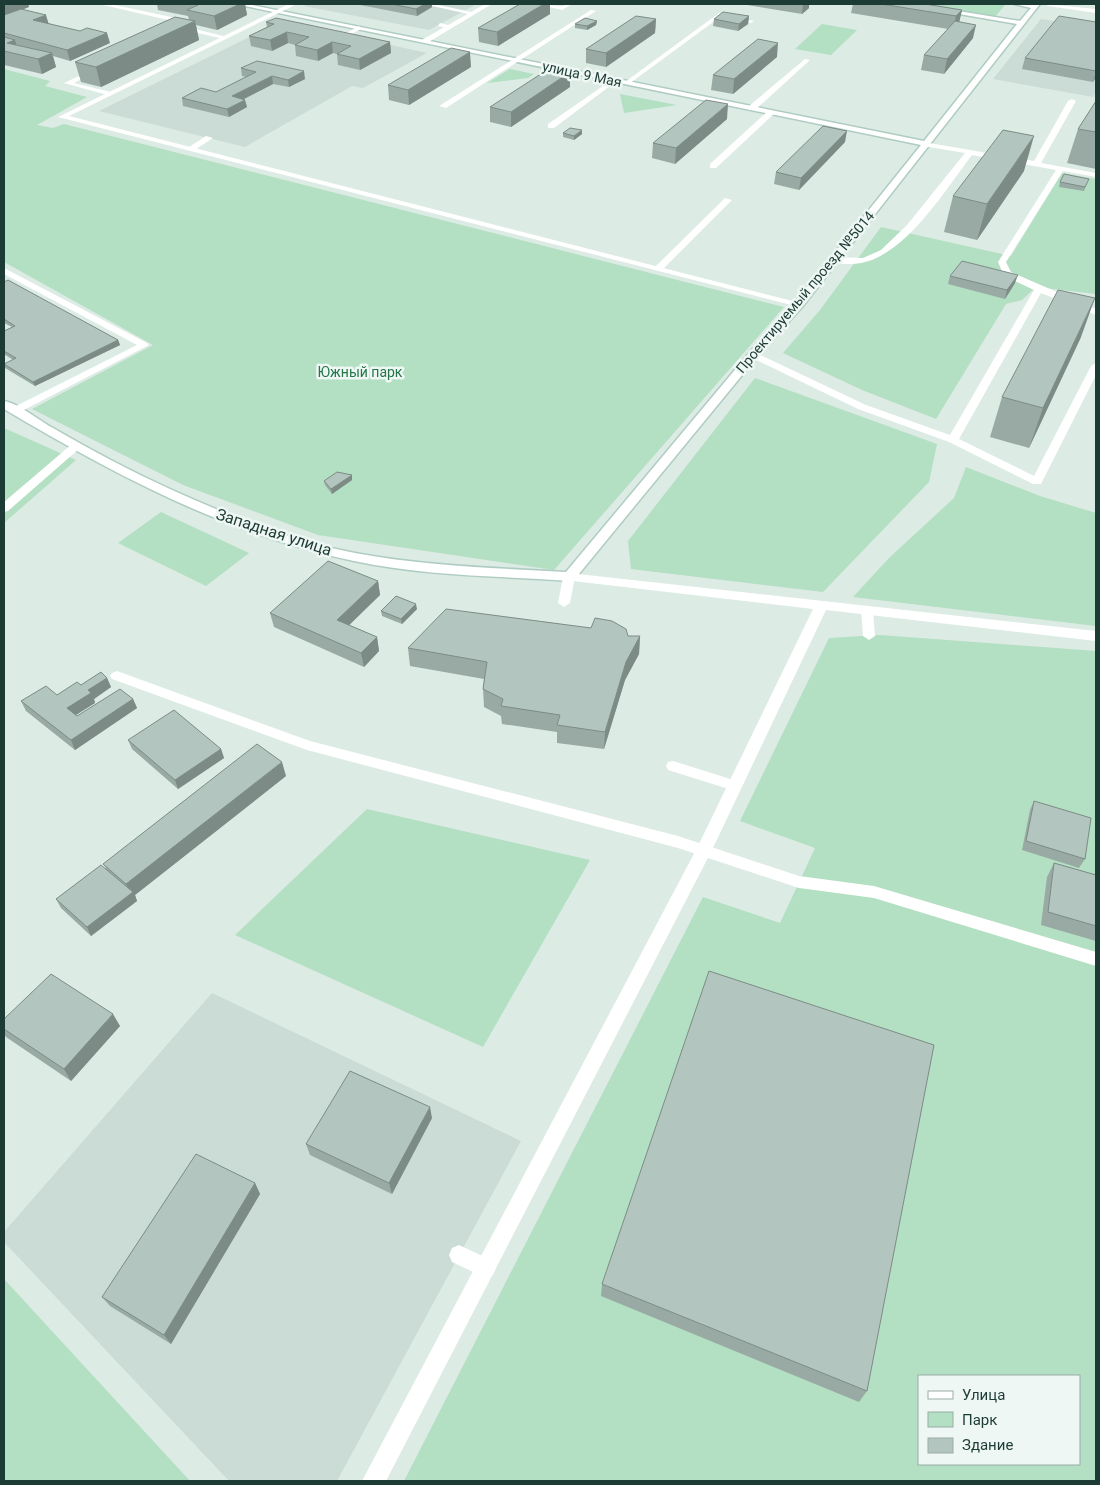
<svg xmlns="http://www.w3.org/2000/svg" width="1100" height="1485" font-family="Roboto,sans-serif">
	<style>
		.built { fill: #cbdbd5 }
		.green { fill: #b3dfc2; fill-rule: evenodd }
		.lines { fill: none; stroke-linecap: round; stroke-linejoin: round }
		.secondary-casing { stroke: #afccc3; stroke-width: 3 }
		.lane { fill: #fff; fill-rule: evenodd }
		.street { fill: #fff; fill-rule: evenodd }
		.secondary { fill: #fff; fill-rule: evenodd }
		.wall { fill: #99aaa4 }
		.shaded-wall { fill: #7d8b86 }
		.building { fill: #b2c6bf; stroke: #7d8b86 }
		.labels { text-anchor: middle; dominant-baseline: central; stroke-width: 5; stroke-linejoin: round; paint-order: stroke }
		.far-street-label { font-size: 14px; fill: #1d3b35; stroke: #eef7f3 }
		.far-park-label { font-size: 14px; fill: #247649; stroke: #eef7f3 }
		.street-label { font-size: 16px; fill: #1d3b35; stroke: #eef7f3 }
	</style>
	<rect width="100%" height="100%" fill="#ddebe5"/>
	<g class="built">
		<path d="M308 4H477L429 30 304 6Z"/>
		<path d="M1041 19 1096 28V92L1093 97 993 79Z"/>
		<path d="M282 21 427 53 363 88 352 86 245 147 99 111Z"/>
		<path d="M212 993 521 1141 337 1481H229L4 1242V1232Z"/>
	</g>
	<g class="green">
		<path d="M912 4H999L1005 5 994 18Z"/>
		<path d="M822 24 857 30 831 55 795 49Z"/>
		<path d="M4 69 50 81 45 86 87 97 37 125 53 128 64 124 784 307 554 570 318 535 183 485 32 409 153 345 4 262Z"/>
		<path d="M510 69 534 74 528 78 487 83Z"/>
		<path d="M620 94 677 105 624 113Z"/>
		<path d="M1062 173 1096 179V294L1036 287 1022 300 1006 304 936 419 862 390 783 353 820 310 881 227 1011 256Z"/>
		<path d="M755 378 937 444 929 482 823 592 631 569 628 541Z"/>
		<path d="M4 428 76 460 4 523Z"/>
		<path d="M966 467 1040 496 1096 513V626L853 597 890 557 954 498Z"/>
		<path d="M161 512 249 553 206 586 118 543Z"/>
		<path d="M880 635 1096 651V1481H404L703 897 780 923 815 848 740 821 829 638ZM919 1376H1079V1464H919Z"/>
		<path d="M367 809 590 860 483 1047 235 935Z"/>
		<path d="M4 1279 190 1481H4Z"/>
	</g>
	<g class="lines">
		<g class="secondary-casing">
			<path id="secondary" d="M235 4H247L924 141 1017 24 901 4H915L1020 21 1031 8 1014 4H1040L803 306 757 357 574 580 569 581C497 576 424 576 354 561 228 535 113 474 4 409V401C20 404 38 420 53 428 91 450 130 471 170 489 230 516 291 541 355 553 425 566 495 568 566 572L749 353 795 302 921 145Z"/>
		</g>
		<g class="lane">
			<path d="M99 4H110L185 20V22L179 25 227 37 224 39 171 27V25L177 22Z"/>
			<path d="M423 4H434L476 13 473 15Z"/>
			<path d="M536 4 561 6 572 4 562 10Z"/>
			<path d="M1045 4 1096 9V13L1048 6Z"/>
			<path d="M591 10 596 11 446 108 439 106Z"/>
			<path d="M719 13 754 21 751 23 720 17 629 84H625V82Z"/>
			<path d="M440 23 452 26 453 27 450 29 438 26Z"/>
			<path d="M359 26 361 29 348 36 343 35Z"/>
			<path d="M805 59 810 60 755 110H749V106Z"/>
			<path d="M94 69 99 70 74 83 111 92V96L64 83Z"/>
			<path d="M613 79 618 80 554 128H548V124Z"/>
			<path d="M1072 99 1076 101 1041 163 1096 173V177L1063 171 1006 262 1011 272 1096 309V315L1041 293 959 439 1034 476 1091 366 1096 363V375L1041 484H1033L949 442 858 409 750 357V353H756L866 405 950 435 1034 290 1004 276 998 262 1056 170 972 155C944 191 900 266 849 264 843 264 835 264 831 260L835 257 863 258 881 250 907 225 965 153 923 146V142L1034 161 1068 101Z"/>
			<path d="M769 110 776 112 716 168H710V164Z"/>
			<path d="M206 136 213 138 193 151 186 149Z"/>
			<path d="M725 198 732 200 662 270H656V266Z"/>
			<path d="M4 268 147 343 149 345 18 413H10V409L137 345 4 274Z"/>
			<path d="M569 573 575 577 570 603 564 607 558 603 563 577Z"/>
			<path d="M867 606 873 610 875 636 869 640 863 636 861 610Z"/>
			<path d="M117 671 310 741 678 836 799 876 874 886 1096 952V966L874 898 799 888 678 848 307 750 112 679 110 676 112 673Z"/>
			<path d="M673 761 740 782 742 786 740 790 735 791 668 770 666 766 668 762Z"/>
			<path d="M459 1245 493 1261 496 1268 493 1275 486 1278 452 1262 449 1255 452 1248Z"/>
		</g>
		<g class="street">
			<path d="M289 4H297L69 116 804 304 795 306 58 117Z"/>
			<path d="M485 4H492L427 43 420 41Z"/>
			<path d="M76 442 80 444V448L8 511 4 512V502L72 444Z"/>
			<path d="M569 573 1096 631V641L826 610 712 850 386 1481H362L697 848 813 609 564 580 562 577 564 574Z"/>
		</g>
		<use href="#secondary" class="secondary"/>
	</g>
	<g class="wall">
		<path d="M4 4H28L29 7 23 9 48 23 110 43 70 61 53 56 56 67 42 74 4 65Z"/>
		<path d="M157 4H245L247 15 217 30 196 25 199 40 101 87 81 82 75 62 189 20 188 16 158 10Z"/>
		<path d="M355 4H432V7L417 16Z"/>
		<path d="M550 4V14L498 46 479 42 478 28Z"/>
		<path d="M741 4H809V8L802 14Z"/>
		<path d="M853 4H925L962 10 959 22 973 38 944 74 921 70 924 55 948 29 851 13Z"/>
		<path d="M749 16 748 24 738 31 713 26 714 19Z"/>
		<path d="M656 19 655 33 606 67 586 63V49Z"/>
		<path d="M597 21 596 25 587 30 575 28V24Z"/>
		<path d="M266 22 390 42 391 53 360 70 338 65 337 54 333 53 318 61 296 56 295 45 288 43 272 51 251 46 249 36 267 27Z"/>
		<path d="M1096 22V77L1093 82 1022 69 1025 58Z"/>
		<path d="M777 57 733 94 711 90 713 75Z"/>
		<path d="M471 67 409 105 389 100 388 85Z"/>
		<path d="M241 68 305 79 289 87 273 84 244 99 247 107 229 117 183 106 182 98 216 92 246 77 242 76Z"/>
		<path d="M570 87 511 127 490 122V107Z"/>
		<path d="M1096 101V169L1067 163 1078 129Z"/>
		<path d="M727 119 675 164 652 158 653 143Z"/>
		<path d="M563 133 582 134 574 140 563 137Z"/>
		<path d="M845 142 799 190 774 184 776 172Z"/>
		<path d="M1024 171 977 240 944 232 953 196Z"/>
		<path d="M1060 182 1087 183 1084 191 1059 187Z"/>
		<path d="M950 276 1015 283 1005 299 948 284Z"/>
		<path d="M4 282 118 340 120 345 35 386 5 368 4 364 13 360 4 354V331L12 327 4 323Z"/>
		<path d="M1081 337 1029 448 990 437 1002 397Z"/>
		<path d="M352 480 332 494 325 485 324 481Z"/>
		<path d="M378 581 380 595 349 625 377 637 379 651 364 667 274 627 270 613Z"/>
		<path d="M417 609 402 624 382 616 381 611Z"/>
		<path d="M591 628 628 636H640L639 654 625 680 604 749 557 743V732L502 724 501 716 484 707 483 689 484 679 410 666 408 648Z"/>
		<path d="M107 678 111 687 94 699 95 703 76 715 77 716 133 699 137 708 75 750 26 711 21 701 57 695Z"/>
		<path d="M128 740 221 749 224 758 178 789 132 749Z"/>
		<path d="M286 776 135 895 137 901 91 936 61 908 56 899 106 868 103 864Z"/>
		<path d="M1034 801 1085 859 1079 868 1022 850 1030 810Z"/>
		<path d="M1054 863 1096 875V941L1041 925 1047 877Z"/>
		<path d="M4 1019 120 1026 71 1081 6 1037 4 1034Z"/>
		<path d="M432 1118 392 1194 310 1155 306 1144Z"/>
		<path d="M255 1183 260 1194 171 1344 110 1306 102 1297Z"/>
		<path d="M602 1284 867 1391 859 1402 601 1296Z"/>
	</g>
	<g class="shaded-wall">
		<path d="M7 4H28L29 7 4 17V5Z"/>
		<path d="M240 4H245L247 15 217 30 214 16Z"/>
		<path d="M425 4H432V7L417 16 416 9Z"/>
		<path d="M544 4H550V14L498 46 497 32Z"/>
		<path d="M803 4H809V8L802 14Z"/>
		<path d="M962 10 959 23 953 30 956 16Z"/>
		<path d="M46 15 49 25 33 20Z"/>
		<path d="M749 16 748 24 738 31 739 24Z"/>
		<path d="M656 19 655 33 606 67V53Z"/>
		<path d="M195 21 199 40 101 87 96 67Z"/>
		<path d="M597 21 596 25 587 30V26Z"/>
		<path d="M976 25 973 38 944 74 947 59Z"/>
		<path d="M287 32 288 43 272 51 270 40Z"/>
		<path d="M107 33 110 43 70 61 67 50Z"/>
		<path d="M15 40 19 54 7 43Z"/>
		<path d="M332 42 333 53 318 61 317 50Z"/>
		<path d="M390 42 391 53 360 70 359 59Z"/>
		<path d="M778 43 777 57 733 94 734 79Z"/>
		<path d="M470 52 471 67 409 105 408 90Z"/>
		<path d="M52 53 56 67 42 74 38 59Z"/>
		<path d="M304 71 305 79 289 87 288 80Z"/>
		<path d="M570 72V87L511 127V112Z"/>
		<path d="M1096 72V77L1093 82Z"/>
		<path d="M272 76 273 84 234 104 232 96Z"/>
		<path d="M245 100 247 107 229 117 227 109Z"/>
		<path d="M728 104 727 119 675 164 676 148Z"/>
		<path d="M582 130V134L574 140V136Z"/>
		<path d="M847 131 845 142 799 190 801 178Z"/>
		<path d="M1034 136 1024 171 977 240 987 204Z"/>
		<path d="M1018 275 1015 283 1005 299 1007 290Z"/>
		<path d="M1095 298 1081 337 1029 448 1043 408Z"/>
		<path d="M118 340 120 345 35 386 33 382Z"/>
		<path d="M352 475V480L332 494 331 489Z"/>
		<path d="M378 581 380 595 340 634 337 620Z"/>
		<path d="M416 604 417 609 402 624 401 619Z"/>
		<path d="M640 636 639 654 625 680 604 749 605 732 626 662Z"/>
		<path d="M377 637 379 651 364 667 361 653Z"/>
		<path d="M107 678 111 687 94 699 95 703 71 718 67 708 88 690Z"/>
		<path d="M133 699 137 708 75 750 71 740Z"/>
		<path d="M221 749 224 758 178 789 175 780Z"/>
		<path d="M282 762 286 776 135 895 137 901 91 936 87 927 131 894 126 884Z"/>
		<path d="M113 1014 120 1026 71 1081 64 1069Z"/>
		<path d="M430 1107 432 1118 392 1194 389 1183Z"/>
		<path d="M255 1183 260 1194 171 1344 164 1335Z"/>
	</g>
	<g class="building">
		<path d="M193 4H240L214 16 187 10 198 5Z"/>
		<path d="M391 4H425L416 9Z"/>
		<path d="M520 4H544L497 32 478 28Z"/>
		<path d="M881 4H925L962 10 956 16Z"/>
		<path d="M21 9 46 15 33 20 80 31 87 28 107 33 67 50 4 33V15Z"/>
		<path d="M723 12 749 16 739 24 714 19Z"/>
		<path d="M636 16 656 19 606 53 586 49Z"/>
		<path d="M1059 16 1096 22V71L1025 58Z"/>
		<path d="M175 17 195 21 96 67 75 62Z"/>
		<path d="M276 18 390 42 359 59 337 54 351 46 332 42 317 50 295 45 309 37 287 32 270 40 249 36 274 24 266 22Z"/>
		<path d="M585 18 597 21 587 26 575 24Z"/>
		<path d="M955 21 976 25 947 59 924 55Z"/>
		<path d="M4 37 15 40 7 43 52 53 38 59 4 51Z"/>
		<path d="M758 39 778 43 734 79 713 75Z"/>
		<path d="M451 48 470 52 408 90 388 85Z"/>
		<path d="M257 61 304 71 288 80 272 76 232 96 245 100 227 109 182 98 201 88 216 92 256 72 241 68Z"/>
		<path d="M550 68 570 72 511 112 490 107Z"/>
		<path d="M706 100 728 104 676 148 653 143Z"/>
		<path d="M1096 101V132L1078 129Z"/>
		<path d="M823 126 847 131 801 178 776 172Z"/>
		<path d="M570 128 582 130 574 136 563 133Z"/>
		<path d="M1003 130 1034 136 987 204 953 196Z"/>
		<path d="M1064 174 1089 179 1085 187 1060 182Z"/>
		<path d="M962 261 1018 275 1007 290 950 276Z"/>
		<path d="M8 280 118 340 33 382 4 364 16 358 4 351V331L15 326 4 319V282Z"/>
		<path d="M1058 290 1095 298 1043 408 1002 397Z"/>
		<path d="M337 472 352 475 331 489 324 481Z"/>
		<path d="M328 561 378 581 337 620 377 637 361 653 270 613Z"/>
		<path d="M396 596 416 604 401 619 381 611Z"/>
		<path d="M446 609 591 628 595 618 612 621 626 629 628 636H640L626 662 605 732 557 725 560 715 501 706 503 699 483 689 487 662 408 648Z"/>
		<path d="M101 672 107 678 88 690 91 693 67 708 77 716 120 689 133 699 71 740 21 701 46 686 57 695 77 682 81 685Z"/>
		<path d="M174 710 221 749 175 780 128 740Z"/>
		<path d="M257 744 282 762 126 884 103 864Z"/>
		<path d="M1034 801 1091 818 1085 859 1026 841Z"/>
		<path d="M1054 863 1096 875V926L1048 912Z"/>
		<path d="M101 865 133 892 87 927 56 899Z"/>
		<path d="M709 971 934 1045 867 1391 602 1284Z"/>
		<path d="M51 974 113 1014 64 1069 4 1029V1019Z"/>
		<path d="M350 1071 430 1107 389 1183 306 1144Z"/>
		<path d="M196 1154 255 1183 164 1335 102 1297Z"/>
	</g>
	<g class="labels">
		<g class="far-street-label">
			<text transform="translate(582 74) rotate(12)">улица 9 Мая</text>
			<text transform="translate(805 292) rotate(-50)">Проектируемый проезд №5014</text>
		</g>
		<g class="far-park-label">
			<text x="360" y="372">Южный парк</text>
		</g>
		<g class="street-label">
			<text transform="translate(274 532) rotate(18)">Западная улица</text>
		</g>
	</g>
	<rect width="1100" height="1485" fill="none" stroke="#1d3b35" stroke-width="10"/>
	<rect x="918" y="1375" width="162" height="90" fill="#eef7f3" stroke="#9aaca7"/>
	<rect x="928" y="1391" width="25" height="8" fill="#ffffff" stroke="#9aaca7"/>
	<text x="962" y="1400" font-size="15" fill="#1d3b35">Улица</text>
	<rect x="928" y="1412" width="25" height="15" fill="#b3dfc2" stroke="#9aaca7"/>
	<text x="962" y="1425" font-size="15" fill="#1d3b35">Парк</text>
	<rect x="928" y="1438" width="25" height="15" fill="#b2c6bf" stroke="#9aaca7"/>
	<text x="962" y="1450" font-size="15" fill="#1d3b35">Здание</text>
</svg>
